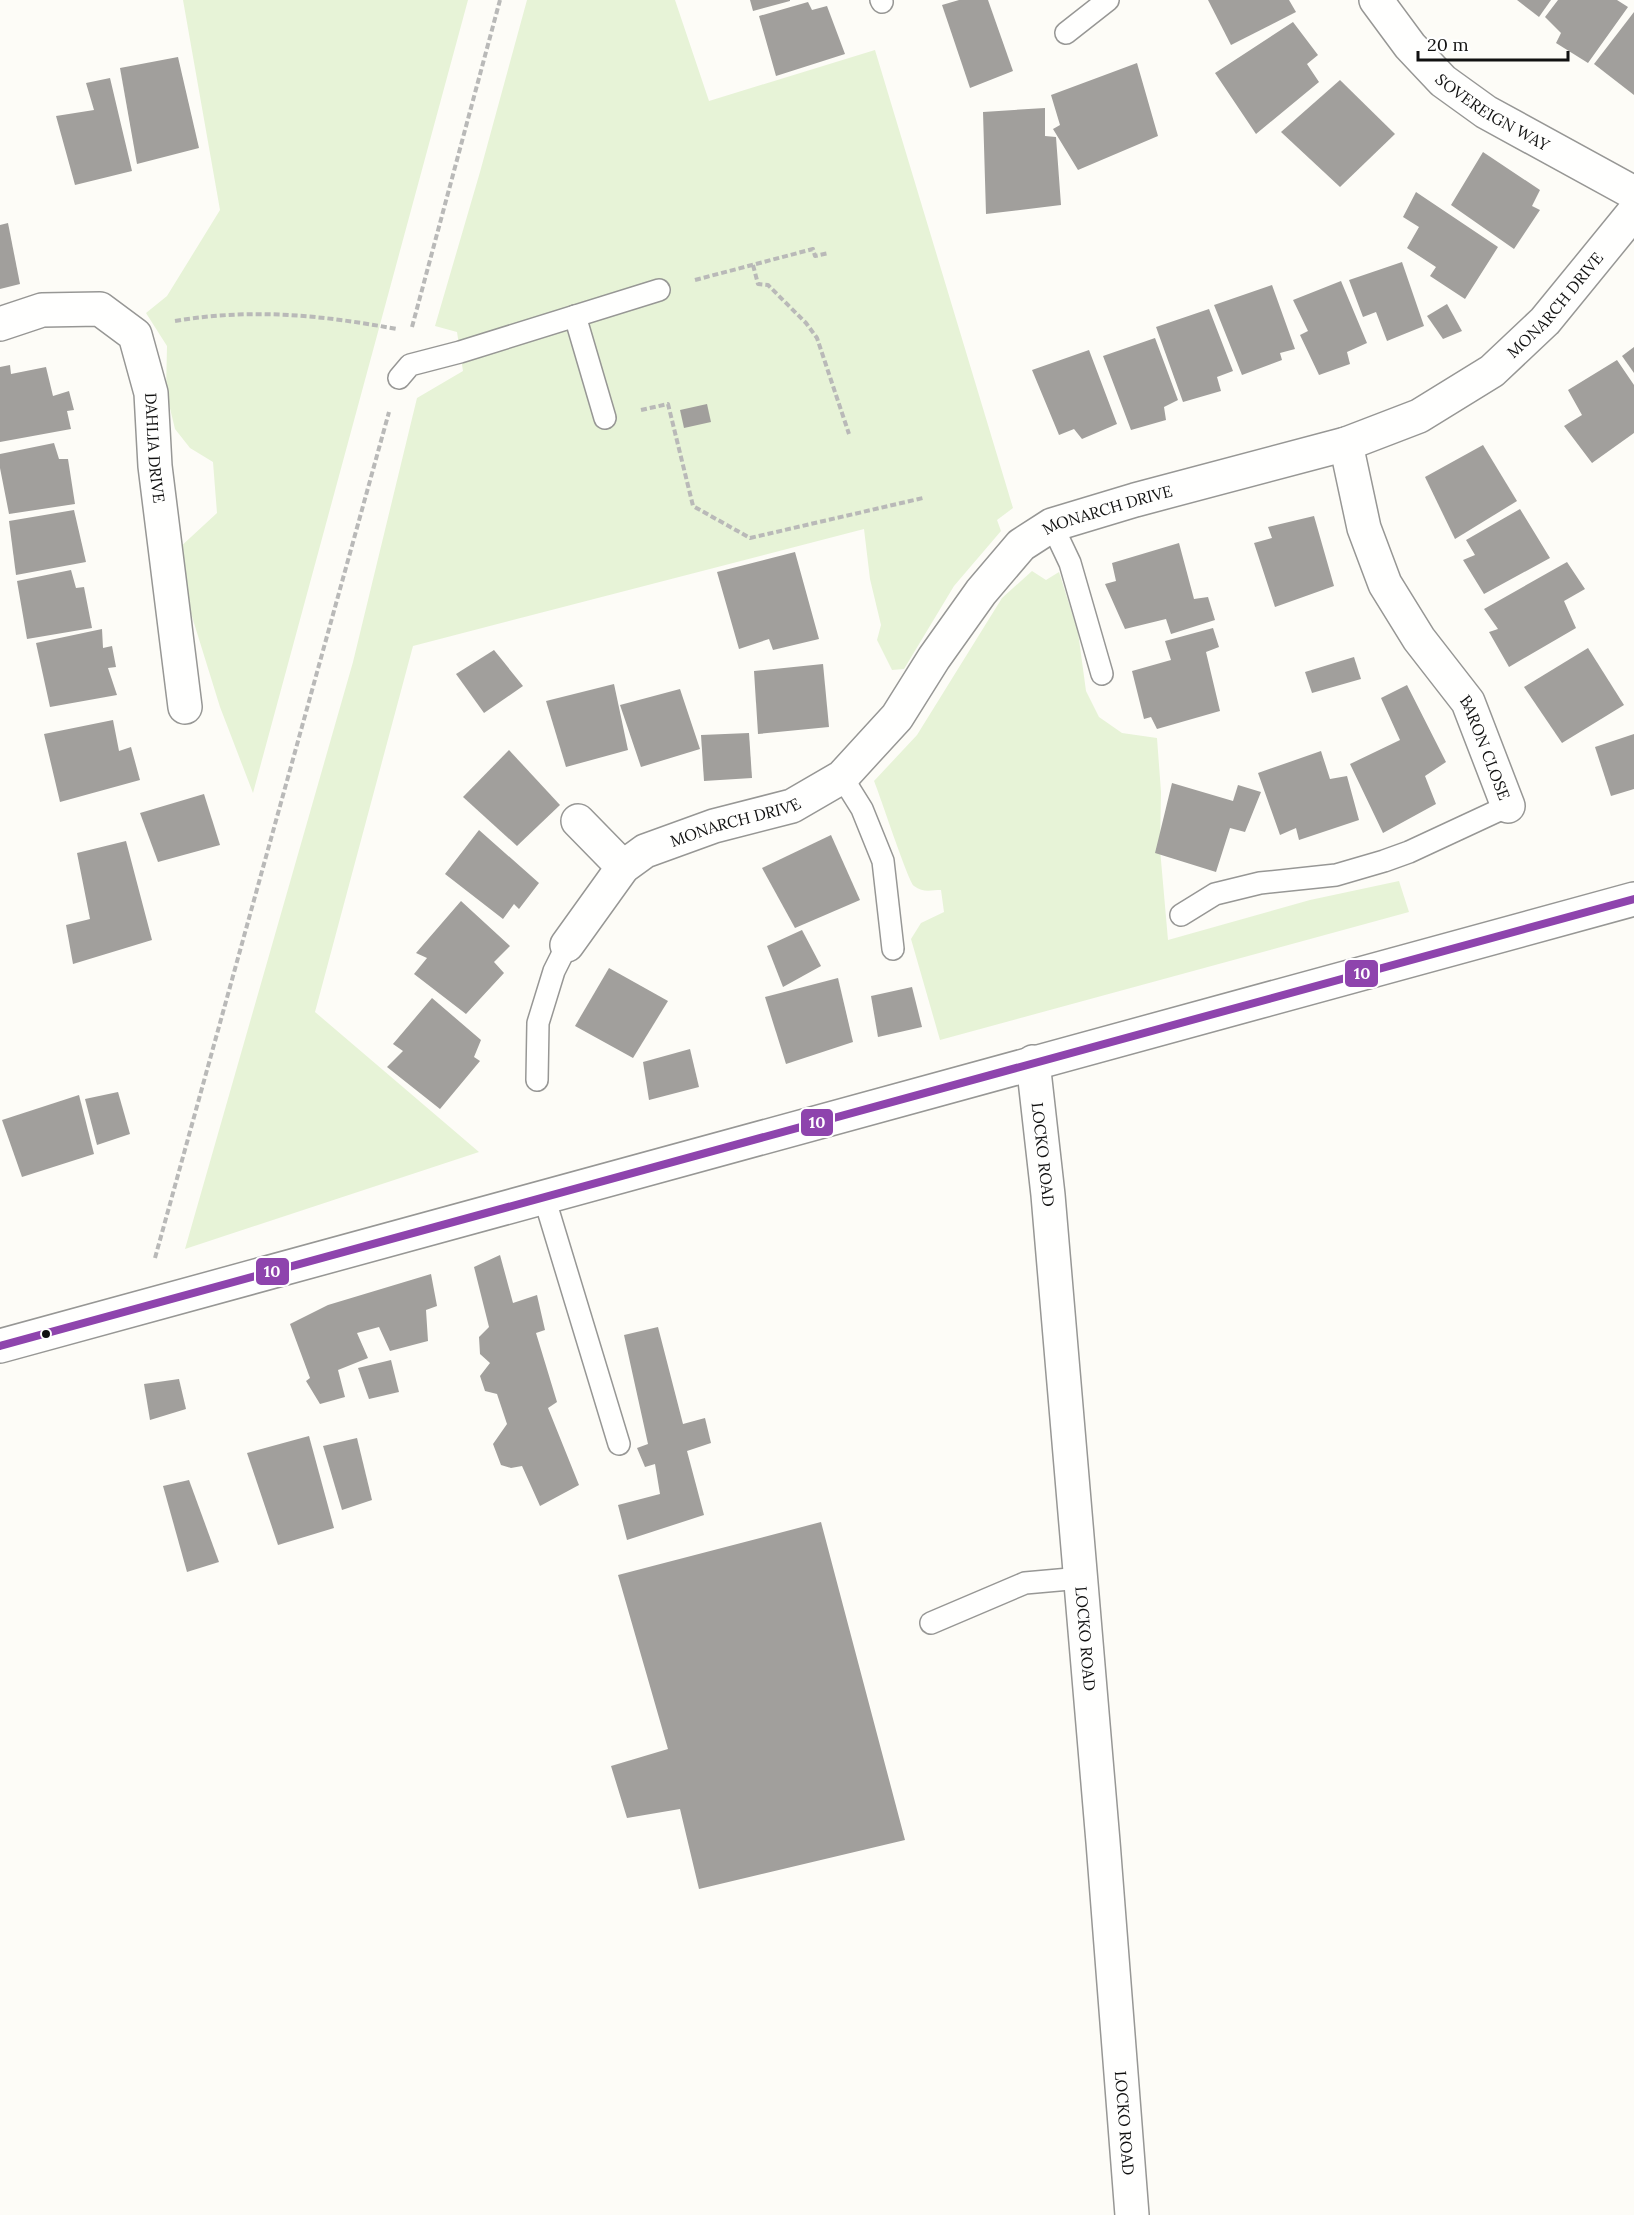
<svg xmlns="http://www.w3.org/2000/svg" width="1634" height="2215" font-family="Lora,serif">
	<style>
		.green { fill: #e7f3d7 }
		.building { fill: #a19f9c }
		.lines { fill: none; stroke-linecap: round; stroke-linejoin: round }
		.service-casing { stroke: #979795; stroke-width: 24 }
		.minor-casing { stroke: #979795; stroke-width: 36 }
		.tertiary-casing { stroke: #979795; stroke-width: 36 }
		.path { stroke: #b9b9b8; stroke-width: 4; stroke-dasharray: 6 3; stroke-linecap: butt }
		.service { stroke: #fffffe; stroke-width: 21 }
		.minor { stroke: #fffffe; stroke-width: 33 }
		.tertiary { stroke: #fffffe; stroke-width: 33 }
		.bus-1-casing { stroke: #fff; stroke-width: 12 }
		.bus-1 { stroke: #8e44ad; stroke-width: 8 }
		.bus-dot { fill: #111; stroke: #fff; stroke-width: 2 }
		.labels { text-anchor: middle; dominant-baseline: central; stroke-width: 6; stroke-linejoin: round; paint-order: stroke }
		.street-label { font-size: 16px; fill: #111; stroke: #fff }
		.line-badge { stroke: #fff; stroke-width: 2 }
		.badge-label { font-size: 16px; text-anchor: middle; font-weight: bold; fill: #fff }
	</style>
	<rect width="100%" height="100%" fill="#fdfcf7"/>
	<g class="green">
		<path d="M183 0H468L253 793 220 707 185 594 178 549 217 513 213 462 190 448 175 429 166 392 167 346 146 313 167 296 220 210Z"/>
		<path d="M527 0H675L709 101 875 50 1013 508 997 520 1001 531 954 586 904 669 892 670 877 640 881 625 870 579 864 529 413 646 315 1012 479 1152 185 1249 353 662 417 398 463 371 457 332 435 326 480 172Z"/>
		<path d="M1032 571 1046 580 1059 572 1078 632 1086 691 1099 717 1122 733 1157 738 1161 792 1160 849 1168 940 1310 900 1399 881 1409 912 940 1040 911 939 921 923 944 912 941 890C931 890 923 893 914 886 908 881 880 795 874 781L917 735 1002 598Z"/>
	</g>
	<g class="building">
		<path d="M750 0H790V1L753 11Z"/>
		<path d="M959 0H988L1013 71 970 88 942 5Z"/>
		<path d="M1208 0H1289L1296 12 1231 45Z"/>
		<path d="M1517 0H1551L1539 17Z"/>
		<path d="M1558 0H1617L1628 7 1588 63 1556 43 1561 33 1545 17Z"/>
		<path d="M808 2 812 10 827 6 845 54 776 76 759 16Z"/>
		<path d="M1634 12V95L1594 64Z"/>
		<path d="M1293 22 1318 55 1307 64 1319 82 1256 134 1215 73Z"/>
		<path d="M178 57 199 148 137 164 120 68Z"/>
		<path d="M1137 63 1158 136 1078 170 1053 129 1060 125 1051 95Z"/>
		<path d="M110 78 132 171 75 185 56 116 94 110 86 83Z"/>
		<path d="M1340 80 1395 134 1340 187 1281 132Z"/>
		<path d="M1045 108V136L1056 137 1061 205 986 214 983 112Z"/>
		<path d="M1483 152 1540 190 1532 206 1540 210 1514 249 1451 205Z"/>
		<path d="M1416 192 1498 247 1465 299 1430 276 1436 267 1407 248 1419 227 1403 217Z"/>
		<path d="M8 223 20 284 0 289V225Z"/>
		<path d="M1402 262 1424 326 1387 341 1376 312 1363 317 1349 280Z"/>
		<path d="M1341 281 1367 343 1347 352 1350 364 1319 375 1300 335 1308 331 1293 300Z"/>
		<path d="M1272 285 1295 349 1280 353 1282 360 1242 375 1214 305Z"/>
		<path d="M1447 304 1462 331 1443 339 1427 316Z"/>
		<path d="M1209 309 1233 371 1217 377 1221 391 1183 402 1156 327Z"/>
		<path d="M1155 338 1178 400 1164 407 1166 420 1131 430 1103 356Z"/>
		<path d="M1634 347V373L1622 356Z"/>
		<path d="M1089 350 1117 424 1082 439 1074 429 1059 435 1032 370Z"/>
		<path d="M1617 360 1634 385V433L1592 463 1564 426 1582 415 1568 390Z"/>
		<path d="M10 365 11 374 46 367 53 396 69 391 74 410 67 411 71 429 0 442V367Z"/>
		<path d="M707 404 711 422 684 428 680 410Z"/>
		<path d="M54 443 59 459H68L75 504 9 514 0 468V454Z"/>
		<path d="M1483 445 1517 501 1455 539 1425 477Z"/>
		<path d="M1520 509 1550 558 1484 594 1463 560 1475 555 1466 540Z"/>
		<path d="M74 510 86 562 16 575 9 521Z"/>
		<path d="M1314 516 1334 586 1275 607 1254 543 1272 538 1268 527Z"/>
		<path d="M1179 543 1194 599 1208 597 1215 620 1171 634 1166 619 1125 629 1105 584 1116 581 1112 563Z"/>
		<path d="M795 552 819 639 773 650 769 639 739 649 717 572Z"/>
		<path d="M1567 562 1585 589 1564 601 1576 628 1509 667 1489 632 1498 629 1484 609Z"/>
		<path d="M71 570 76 588 84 587 92 628 27 639 17 581Z"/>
		<path d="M1213 628 1219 647 1206 652 1220 711 1157 729 1151 717 1144 719 1132 671 1171 660 1165 641Z"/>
		<path d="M102 629 103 648 112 646 116 667 108 668 117 695 50 707 36 643Z"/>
		<path d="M1588 648 1624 705 1562 743 1524 687Z"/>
		<path d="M494 650 523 686 484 713 456 674Z"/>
		<path d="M1354 657 1361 679 1312 693 1305 672Z"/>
		<path d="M823 664 829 727 758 734 754 671Z"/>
		<path d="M614 684 628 750 566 767 546 701Z"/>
		<path d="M1407 685 1446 762 1425 776 1436 804 1383 833 1350 764 1400 740 1381 698Z"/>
		<path d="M680 689 700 749 641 767 620 705Z"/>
		<path d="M113 720 119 751 131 747 140 780 60 802 44 734Z"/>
		<path d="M749 733 752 778 704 781 701 735Z"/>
		<path d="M1634 734V789L1611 796 1595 747Z"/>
		<path d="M509 750 560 805 517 846 463 797Z"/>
		<path d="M1321 751 1330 779 1347 776 1359 820 1299 840 1296 828 1280 835 1258 773Z"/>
		<path d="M1172 783 1233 801 1238 785 1261 792 1245 832 1230 828 1216 872 1155 853Z"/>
		<path d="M204 794 220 845 158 862 140 813Z"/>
		<path d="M479 830 539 883 519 909 514 904 503 919 445 874Z"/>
		<path d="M831 835 860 900 795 928 762 868Z"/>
		<path d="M126 841 152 940 73 964 66 925 90 919 77 853Z"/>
		<path d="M461 901 510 946 494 962 504 973 466 1014 414 974 427 958 416 953Z"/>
		<path d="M802 930 821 966 783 987 767 946Z"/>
		<path d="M609 968 668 1001 633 1058 575 1026Z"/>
		<path d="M838 978 853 1042 786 1064 765 997Z"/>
		<path d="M912 987 922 1027 878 1037 871 996Z"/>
		<path d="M432 998 481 1040 474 1057 480 1061 440 1109 387 1067 403 1051 393 1044Z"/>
		<path d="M690 1049 699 1087 649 1100 643 1062Z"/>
		<path d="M118 1092 130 1134 97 1145 85 1099Z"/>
		<path d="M79 1095 94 1154 22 1177 2 1120Z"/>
		<path d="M500 1255 513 1303 537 1295 545 1330 536 1333 557 1402 548 1408 579 1485 540 1506 522 1466 511 1468 501 1465 493 1444 507 1424 497 1394 485 1391 480 1376 490 1363 480 1354 479 1337 489 1327 474 1267Z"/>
		<path d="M431 1274 437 1306 426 1310 428 1341 390 1351 379 1327 357 1333 368 1358 338 1370 345 1397 320 1404 306 1381 310 1378 290 1324 328 1305Z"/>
		<path d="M658 1327 683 1424 705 1418 711 1443 687 1451 704 1515 627 1540 618 1505 660 1494 655 1464 645 1467 637 1448 648 1444 624 1335Z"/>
		<path d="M391 1360 399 1392 369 1399 358 1368Z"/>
		<path d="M179 1379 186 1409 150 1420 144 1384Z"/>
		<path d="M309 1436 334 1528 278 1545 247 1453Z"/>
		<path d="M357 1438 372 1500 342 1510 323 1446Z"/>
		<path d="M189 1480 219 1562 187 1572 163 1486Z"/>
		<path d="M821 1522 905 1840 699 1889 680 1809 627 1818 611 1766 668 1749 618 1575Z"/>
	</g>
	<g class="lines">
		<g class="service-casing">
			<g id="service">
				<path d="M881 0 882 2"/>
				<path d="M1066 33 1108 0"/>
				<path d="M575 316 605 418"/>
				<path d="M399 378 410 365 460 352 659 290"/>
				<path d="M1052 525 1070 563 1102 674"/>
				<path d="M842 777 862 809 883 861 893 949"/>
				<path d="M1181 915 1215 894 1260 883 1336 875 1384 861 1409 852 1508 806"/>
				<path d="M537 1080 538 1023 554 971 567 945"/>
				<path d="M544 1197 619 1444"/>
				<path d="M931 1623 1025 1583 1081 1578"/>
			</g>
		</g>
		<g class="minor-casing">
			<g id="minor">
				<path id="s1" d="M1376 0 1410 46 1443 81 1486 112 1634 193"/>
				<path id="s2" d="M0 324 42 310 100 309 135 335 151 393 155 466 185 707"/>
				<path id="s3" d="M1346 444 1364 528 1385 584 1419 639 1468 702 1508 806"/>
				<path d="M578 821 623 867"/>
				<path id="s4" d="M567 945 623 867 645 851 714 826 792 806 842 777 897 717 934 658 981 592 1021 545 1052 525 1135 500 1346 444 1419 416 1492 371 1545 321 1634 212"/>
			</g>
		</g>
		<g class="tertiary-casing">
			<g id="tertiary">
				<path id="s5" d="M1033 1062 1048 1195 1103 1842 1132 2215"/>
				<path d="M0 1346 1634 899"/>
			</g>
		</g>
		<g class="path">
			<path d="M753 265 758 284 768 285 806 323 817 338 849 434"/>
			<path d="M695 280 813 249 815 256 829 253"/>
			<path d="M175 321C252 308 320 315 397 329"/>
			<path d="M412 327 500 0"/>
			<path d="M641 410 668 404 693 506 750 538 923 498"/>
			<path d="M155 1258 389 412"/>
		</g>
		<use href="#service" class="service"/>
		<use href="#minor" class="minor"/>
		<use href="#tertiary" class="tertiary"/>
		<g class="bus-1-casing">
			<path id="bus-1" d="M0 1346 1634 899"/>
		</g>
		<use href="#bus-1" class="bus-1"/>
	</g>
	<circle class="bus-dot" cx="46" cy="1334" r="5"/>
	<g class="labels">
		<g class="street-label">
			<text stroke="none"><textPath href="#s1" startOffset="164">SOVEREIGN WAY</textPath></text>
			<text stroke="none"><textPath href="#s4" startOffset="1226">MONARCH DRIVE</textPath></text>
			<text stroke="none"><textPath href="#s2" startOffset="261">DAHLIA DRIVE</textPath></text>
			<text stroke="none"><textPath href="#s4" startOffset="723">MONARCH DRIVE</textPath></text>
			<text stroke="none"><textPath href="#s3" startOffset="339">BARON CLOSE</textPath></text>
			<text stroke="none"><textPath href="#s4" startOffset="218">MONARCH DRIVE</textPath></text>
			<text stroke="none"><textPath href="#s5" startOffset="93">LOCKO ROAD</textPath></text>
			<text stroke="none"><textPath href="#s5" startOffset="579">LOCKO ROAD</textPath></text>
			<text stroke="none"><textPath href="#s5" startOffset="1065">LOCKO ROAD</textPath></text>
		</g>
	</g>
	<g class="line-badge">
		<rect x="1344" y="959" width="35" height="29" rx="6" fill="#8e44ad"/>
		<rect x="800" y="1108" width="34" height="29" rx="6" fill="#8e44ad"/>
		<rect x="255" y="1257" width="35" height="29" rx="6" fill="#8e44ad"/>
	</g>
	<g class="badge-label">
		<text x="1362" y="979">10</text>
		<text x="817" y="1128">10</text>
		<text x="272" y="1277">10</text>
	</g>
	<path d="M1418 51v9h150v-9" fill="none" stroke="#111111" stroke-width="3"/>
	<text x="1427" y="51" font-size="18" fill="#111111" stroke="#ffffff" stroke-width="4.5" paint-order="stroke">20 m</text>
</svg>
